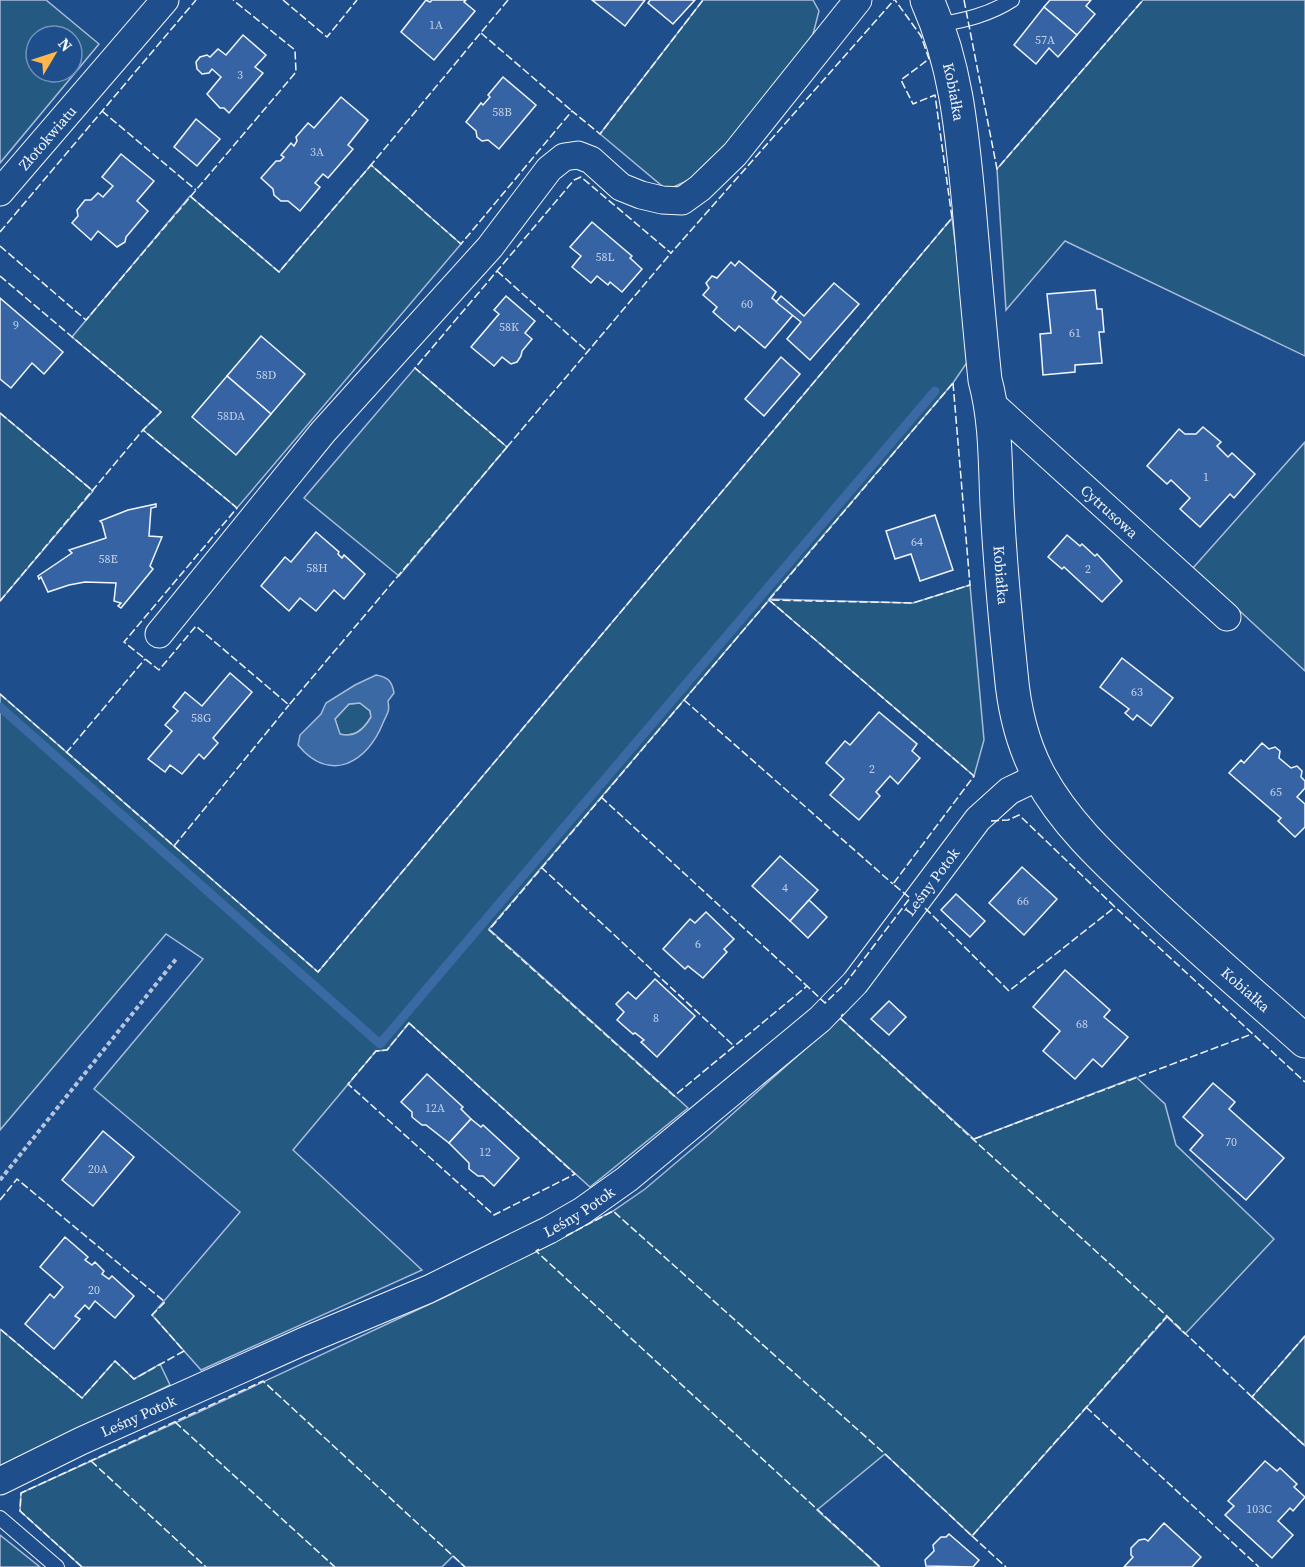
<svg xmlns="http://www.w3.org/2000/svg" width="1305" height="1567" font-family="'Source Serif 4',serif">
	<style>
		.green { fill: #245a82; stroke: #a8bbd7; stroke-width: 1.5; fill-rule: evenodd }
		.water { fill: #3b69a3; stroke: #a8bbd7; stroke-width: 1.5; fill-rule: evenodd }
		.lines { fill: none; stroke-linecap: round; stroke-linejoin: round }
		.stream { stroke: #3b69a3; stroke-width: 9 }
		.building { fill: #3563a3; stroke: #f2f6ff; stroke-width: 1.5 }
		.service-casing { stroke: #f2f6ff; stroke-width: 16 }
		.minor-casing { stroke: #f2f6ff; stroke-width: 29 }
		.tertiary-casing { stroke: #f2f6ff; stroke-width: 35 }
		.path { stroke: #b3c4dc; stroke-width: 4; stroke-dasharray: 4.5 3; stroke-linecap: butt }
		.service { stroke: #1f4e8c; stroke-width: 14 }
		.minor { stroke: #1f4e8c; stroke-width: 27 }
		.tertiary { stroke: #1f4e8c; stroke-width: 33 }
		.fence { stroke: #f2f6ff; stroke-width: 1.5; stroke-dasharray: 8 3; stroke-linecap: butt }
		.labels { text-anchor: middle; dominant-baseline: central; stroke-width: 4.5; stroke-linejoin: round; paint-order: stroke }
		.number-label { font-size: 12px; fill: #c3d1e8 }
		.street-label { font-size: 15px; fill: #f2f6ff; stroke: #1f4e8c }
	</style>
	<rect width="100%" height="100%" fill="#1f4e8c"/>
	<g class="green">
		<path d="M0 0H46L99 44 0 163ZM36 36H72V72H36Z"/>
		<path d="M703 0H813L819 11 811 42 706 172 667 190 600 134Z"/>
		<path d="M1143 0H1305V356L1065 241 1006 310 997 169Z"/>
		<path d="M371 165 461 244 237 508 143 430 161 412 72 337 190 196 279 272Z"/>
		<path d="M952 218 970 358 953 383 769 599 913 603 970 585 984 740 974 776 769 600 489 929 688 1108 590 1187 409 1023 387 1050 376 1051 293 1150 422 1270 201 1370 152 1315 240 1212 94 1089 203 959 166 934 0 1130V694L318 972Z"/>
		<path d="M415 368 507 447 399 576 304 498Z"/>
		<path d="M0 413 93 491 0 601Z"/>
		<path d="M1305 442V671L1193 568Z"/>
		<path d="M360 703 370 711 371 717C364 729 355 738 339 734L335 719 349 704Z"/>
		<path d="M840 1018 974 1139 1136 1077 1165 1104 1176 1145 1274 1239 1185 1334 1167 1317 972 1536 885 1454 817 1510 880 1567H465L453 1556 442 1567H82L20 1511 21 1493 199 1412 449 1295 613 1211 645 1189 710 1134Z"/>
		<path d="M0 1329 82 1398 115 1361 134 1379 160 1364 170 1385 0 1468Z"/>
		<path d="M1305 1336V1446L1252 1397Z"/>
		<path d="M0 1535 40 1567H0Z"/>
	</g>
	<path class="water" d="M376 675C388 677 392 681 394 693L388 701C390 713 387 713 383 723 367 763 330 784 298 745L300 735 321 714 326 703 355 685ZM360 703 370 711 371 717C364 729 355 738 340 734L335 719 349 704Z"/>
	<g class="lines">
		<path class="stream" d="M0 707 380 1044 935 391"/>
	</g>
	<g class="building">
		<path d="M426 0 430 2 432 0H466L464 2 475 11 434 60 401 32Z"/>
		<path d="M592 0H645L625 26Z"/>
		<path d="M650 0H695L673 24 648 3Z"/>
		<path d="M1050 0H1091L1086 6 1095 14 1077 35 1044 7Z"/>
		<path d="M1044 7 1077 35 1058 57 1049 48 1036 64 1014 45Z"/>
		<path d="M243 35 266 55 255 67 263 73 229 113 224 108H220L207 94 221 77 212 69 209 73 202 74 197 69 196 62 200 57 207 55 210 57 218 49 226 55Z"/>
		<path d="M503 77 536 105 499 149 488 140 482 141 477 137 476 131 466 122 481 103 483 105 490 97 488 95Z"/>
		<path d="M341 97 368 120 348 145 353 149 328 178 323 174 315 183 320 187 300 211 288 201H281L274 195 273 189 261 178 276 161H280L284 157 281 155 291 143 294 146 297 141 296 137 308 123 314 128Z"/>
		<path d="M196 119 220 139 197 166 174 147Z"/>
		<path d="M121 154 154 181 137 201 148 211 126 237 125 242 117 247 98 231 91 240 72 223 78 216 77 210 85 200H91L98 193 103 197 113 186 102 177Z"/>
		<path d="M592 222 632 256 630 258 642 269 622 292 610 282 608 285 597 276 591 283 572 267 581 256 570 247Z"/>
		<path d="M739 261 776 292 772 298 793 315 765 348 739 326 735 331 713 312 717 307 703 295 709 288 706 283 712 276 717 278 731 262 735 266Z"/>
		<path d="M834 283 859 304 810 360 787 339 801 322 776 302 781 296 804 316Z"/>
		<path d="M1095 290 1097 309H1102L1104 332H1099L1102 363 1075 365V372L1043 375 1040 334 1051 333 1047 294Z"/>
		<path d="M506 296 535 321 525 333 532 339 522 351 521 356 517 362 511 364 502 357 494 366 471 347 499 314 494 310Z"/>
		<path d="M0 298 63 352 44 374 32 363 11 388 0 379Z"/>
		<path d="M261 336 305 374 271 414 227 376Z"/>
		<path d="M781 357 800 374 764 416 745 399Z"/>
		<path d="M227 376 271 414 236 455 192 417Z"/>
		<path d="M1203 427 1221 442 1217 446 1228 457 1232 453 1255 474 1234 498 1230 494 1200 527 1180 509 1190 498 1171 480 1167 484 1147 466 1179 429 1185 434H1196Z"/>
		<path d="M156 504V507L151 508 149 536 162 537 150 566 153 569 121 608 118 606 121 603 114 601 116 583 85 582 69 585 48 592 41 577 39 579 38 576 72 553 69 550 106 538 102 523 100 521 128 510Z"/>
		<path d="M935 515 953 570 920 581 911 554 895 559 886 531Z"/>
		<path d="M316 532 339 552 338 554 342 558 344 555 365 574 344 599 334 590 316 611 300 598 289 611 261 586 285 557 291 562Z"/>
		<path d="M1067 535 1080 546 1082 544 1095 556 1097 554 1122 581 1102 602 1064 567 1062 569 1048 557Z"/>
		<path d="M1122 658 1173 698 1151 726 1137 715 1133 720 1125 713 1129 709 1100 687Z"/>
		<path d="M230 673 252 692 213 738 218 743 204 759 199 754 182 774 170 765 165 772 148 759 172 731 165 725 178 711 173 707 185 692 202 706Z"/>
		<path d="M879 712 917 744 912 751 920 758 898 784 890 776 876 792 880 796 859 820 830 795 844 779 826 763 845 741 850 745Z"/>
		<path d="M1262 743 1269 749 1275 747 1280 751 1279 758 1291 768 1297 766 1302 771 1301 777 1305 781V788L1297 797 1305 804V827L1295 837 1278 821 1281 818 1229 773 1241 760 1244 763Z"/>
		<path d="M780 856 818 890 790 921 752 886Z"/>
		<path d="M1022 867 1057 899 1024 935 989 903Z"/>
		<path d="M956 894 985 921 970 937 941 910Z"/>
		<path d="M809 900 827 917 808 938 790 921Z"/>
		<path d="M706 912 734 939 724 949 727 952 703 978 688 966 685 969 663 949 690 919 695 923Z"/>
		<path d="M1065 970 1110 1010 1104 1017 1128 1037 1102 1067 1093 1059 1075 1079 1043 1051 1060 1031 1033 1007Z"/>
		<path d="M655 979 695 1016 657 1057 641 1042 644 1040 635 1033 633 1034 617 1020 624 1012 616 1004 628 992 636 999Z"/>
		<path d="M889 1001 906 1017 889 1035 871 1019Z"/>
		<path d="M427 1074 463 1107 461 1109 471 1119 449 1143 426 1125H422L412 1117V1112L401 1102Z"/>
		<path d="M1213 1083 1235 1102 1229 1109 1284 1158 1246 1200 1190 1150 1203 1135 1183 1117Z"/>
		<path d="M471 1119 481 1127 483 1125 519 1158 494 1186 483 1176H478L469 1169V1163L449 1143Z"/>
		<path d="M103 1131 134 1157 93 1206 62 1180Z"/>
		<path d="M65 1237 88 1257 85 1260 92 1265 95 1262 104 1271 102 1274 109 1279 112 1276 134 1296 115 1318 95 1301 89 1309 85 1305 75 1316 80 1319 54 1349 25 1324 50 1294 54 1298 63 1287 40 1267Z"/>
		<path d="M1265 1461 1277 1471 1280 1468 1297 1484 1294 1487 1305 1497 1293 1511 1290 1508 1278 1521 1293 1535 1272 1558 1225 1515 1234 1506 1228 1501Z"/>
		<path d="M1164 1523 1201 1557 1192 1567H1124L1133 1557 1131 1555V1548L1139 1540 1145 1539 1148 1541Z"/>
		<path d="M949 1534 979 1560 973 1567 926 1566 925 1560 934 1551 933 1545 941 1537H946Z"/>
	</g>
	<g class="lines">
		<g class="service-casing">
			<g id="service">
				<path d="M938 25C965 20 989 15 1012 0"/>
				<path d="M0 1518 57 1567"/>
			</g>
		</g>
		<g class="minor-casing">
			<g id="minor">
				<path id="s1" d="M0 192 165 0"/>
				<path id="s2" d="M992 404 1227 617"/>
				<path d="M159 634 323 432 490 247 549 169 564 157 578 155 591 160 621 187 641 195 662 200 682 201 700 188 735 154 858 0"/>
				<path id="s3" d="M0 1481 81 1441 302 1342 429 1289 549 1230 582 1211 627 1179 820 1019 855 983 978 819 1009 791 1040 776"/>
			</g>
		</g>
		<g class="tertiary-casing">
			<g id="tertiary">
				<path id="s4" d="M927 0C957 67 962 134 969 206 974 264 979 322 985 380 996 420 995 463 997 505 1000 561 1005 617 1011 673 1014 709 1022 744 1040 777 1064 821 1101 856 1137 890 1191 942 1249 991 1305 1041"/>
			</g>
		</g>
		<path class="path" d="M0 1180 176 959"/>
		<use href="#service" class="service"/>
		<use href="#minor" class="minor"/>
		<use href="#tertiary" class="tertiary"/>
		<g class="fence">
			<path d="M283 0 327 37 357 0"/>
			<path d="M508 0 371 165 461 244 572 111 600 134 703 0"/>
			<path d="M964 0 997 169 1143 0"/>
			<path d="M481 33 572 111"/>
			<path d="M102 111 196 190"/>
			<path d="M190 196 279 272 371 165"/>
			<path d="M0 232 196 0"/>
			<path d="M0 246 86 320 296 72 295 50 233 0"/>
			<path d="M497 271 588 352"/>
			<path d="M0 276 161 412 143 430 237 508 124 642 159 670 196 626 289 705 507 447 415 368 574 180 581 177 671 253 894 0"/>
			<path d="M953 383 970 585 913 603 769 600Z"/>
			<path d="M0 413 93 491"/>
			<path d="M507 447 671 253"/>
			<path d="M769 600 974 776 893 884 910 898 845 984 825 1003 807 986 674 1096 489 930Z"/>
			<path d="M0 601 143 430"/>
			<path d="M0 694 318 972 952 218 935 95 913 104 901 80 929 59 921 36 895 0"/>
			<path d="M684 700 893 884"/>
			<path d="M66 753 145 659"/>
			<path d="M601 797 807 986"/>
			<path d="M991 821 1008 820 1019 815 1115 907 1305 1082"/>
			<path d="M174 846 289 705"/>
			<path d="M541 867 734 1046"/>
			<path d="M925 908 1009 991 1115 907"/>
			<path d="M409 1023 575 1174 494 1215 348 1084 376 1051 387 1050Z"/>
			<path d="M974 1139 1252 1034"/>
			<path d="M0 1200 17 1179 165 1302 152 1315 184 1351 134 1379 115 1361 82 1398 0 1329"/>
			<path d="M566 1236 613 1211 885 1454 972 1536 1167 1316 840 1018 843 1014"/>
			<path d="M539 1249 536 1251 880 1567"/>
			<path d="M1167 1316 1252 1397"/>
			<path d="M1305 1336 1252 1397 1305 1446"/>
			<path d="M1086 1407 1259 1567"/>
			<path d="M175 1422 335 1567"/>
			<path d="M91 1461 206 1567"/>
			<path d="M972 1536 1006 1567"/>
			<path d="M82 1567 20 1511 21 1493 263 1381 465 1567"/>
		</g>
	</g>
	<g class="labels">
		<g class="number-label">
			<text x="436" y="25">1A</text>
			<text x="1045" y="40">57A</text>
			<text x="240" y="75">3</text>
			<text x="502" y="112">58B</text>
			<text x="317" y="152">3A</text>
			<text x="605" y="257">58L</text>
			<text x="747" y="304">60</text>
			<text x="16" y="325">9</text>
			<text x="509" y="327">58K</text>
			<text x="1075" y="333">61</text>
			<text x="266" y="375">58D</text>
			<text x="231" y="416">58DA</text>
			<text x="1206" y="477">1</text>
			<text x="917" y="542">64</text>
			<text x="108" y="559">58E</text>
			<text x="317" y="568">58H</text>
			<text x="1088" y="569">2</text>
			<text x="1137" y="692">63</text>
			<text x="201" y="718">58G</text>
			<text x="872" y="769">2</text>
			<text x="1276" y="792">65</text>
			<text x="785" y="888">4</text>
			<text x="1023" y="901">66</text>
			<text x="698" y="944">6</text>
			<text x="656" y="1018">8</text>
			<text x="1082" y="1024">68</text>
			<text x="435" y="1108">12A</text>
			<text x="1231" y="1142">70</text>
			<text x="485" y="1152">12</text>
			<text x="98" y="1169">20A</text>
			<text x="94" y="1290">20</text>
			<text x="1259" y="1509">103C</text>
		</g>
		<g class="street-label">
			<text stroke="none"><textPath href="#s4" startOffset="96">Kobiałka</textPath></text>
			<text stroke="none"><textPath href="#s1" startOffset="72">Złotokwiatu</textPath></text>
			<text stroke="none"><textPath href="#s2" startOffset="159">Cytrusowa</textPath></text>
			<text stroke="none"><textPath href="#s4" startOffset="582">Kobiałka</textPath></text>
			<text stroke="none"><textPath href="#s3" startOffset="1125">Leśny Potok</textPath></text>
			<text stroke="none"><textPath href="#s4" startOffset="1086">Kobiałka</textPath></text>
			<text stroke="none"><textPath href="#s3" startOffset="639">Leśny Potok</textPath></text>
			<text stroke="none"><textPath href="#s3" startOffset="153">Leśny Potok</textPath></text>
		</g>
	</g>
	<g transform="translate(54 54) rotate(51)"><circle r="28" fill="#1f4e8c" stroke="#7391ba" stroke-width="1.5"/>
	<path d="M0-4.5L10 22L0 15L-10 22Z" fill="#ffb74d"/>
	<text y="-9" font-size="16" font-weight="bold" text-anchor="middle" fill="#f2f6ff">N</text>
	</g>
</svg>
